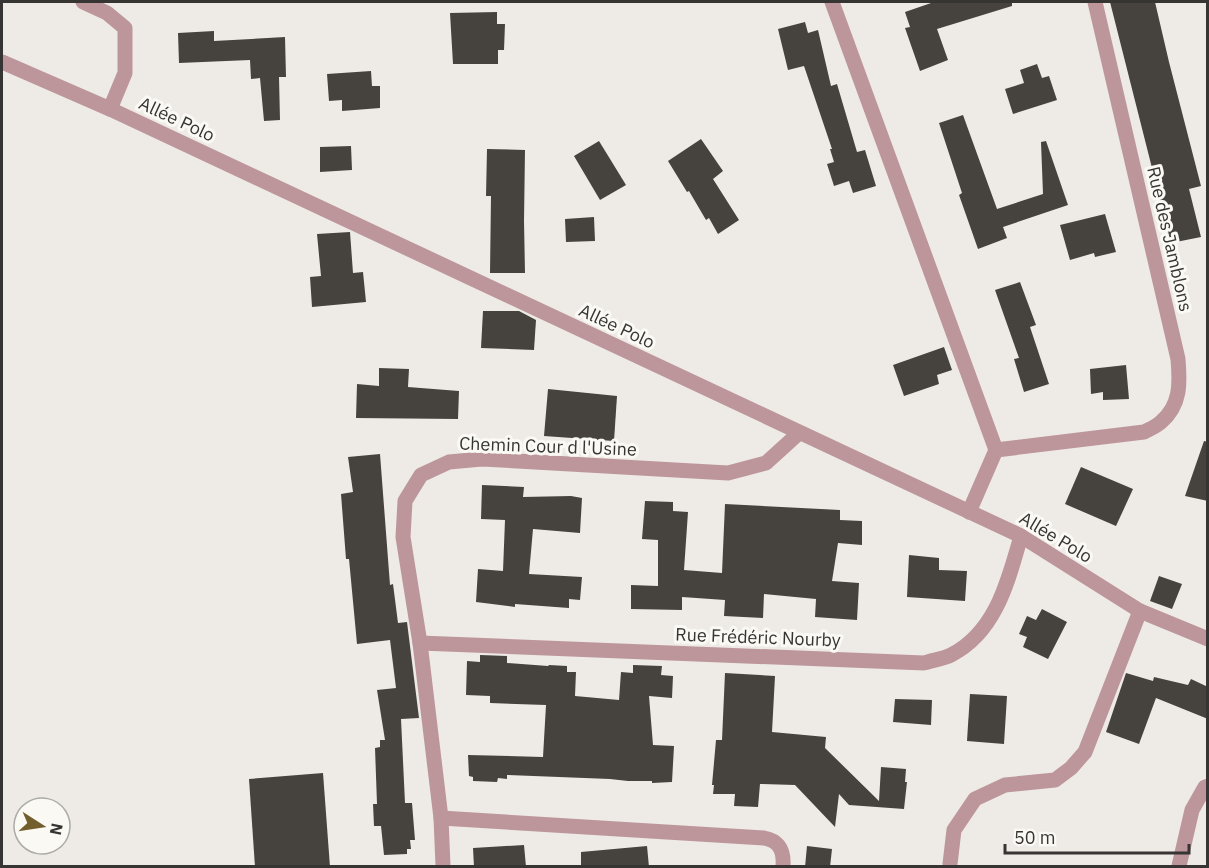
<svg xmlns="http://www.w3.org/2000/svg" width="1209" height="868" font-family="'IBM Plex Sans',sans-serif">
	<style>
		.building { fill: #46433f }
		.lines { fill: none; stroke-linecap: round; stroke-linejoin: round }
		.minor { stroke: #bd969b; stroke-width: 15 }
		.labels { text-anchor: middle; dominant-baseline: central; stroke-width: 6; stroke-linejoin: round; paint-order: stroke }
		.street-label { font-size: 18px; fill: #363533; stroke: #fbf9f4 }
	</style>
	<rect width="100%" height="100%" fill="#eeebe6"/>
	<g class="building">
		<path d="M934 2H1012V6L937 29 948 60 920 71 905 28 910 27 905 12Z"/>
		<path d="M1110 2H1155L1169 62 1201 186 1189 189 1201 237 1171 243Z"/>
		<path d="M497 12V24H505L504 50H498V64H453L450 13Z"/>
		<path d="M805 22 808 33 818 30 831 86 837 84 857 152 865 150 876 186 853 193 849 181 834 186 827 164 834 162 830 149H832L804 66 788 70 778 29Z"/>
		<path d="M214 31V41L285 37 286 77H279L280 120 264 121 260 78 251 79 250 60 179 63 178 33Z"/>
		<path d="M1037 64 1042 78 1049 76 1057 100 1013 114 1005 89 1024 83 1020 70Z"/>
		<path d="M371 71 372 86H380V108L342 111V100L329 101 327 74Z"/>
		<path d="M963 115 997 209 1043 194 1041 142 1046 141 1068 205 1003 227 1007 238 978 249 959 195 962 193 939 123Z"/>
		<path d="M701 139 723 171 713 179 739 220 718 234 709 218 706 220 689 191 687 192 668 161Z"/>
		<path d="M599 141 626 185 600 200 574 156Z"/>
		<path d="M351 146 352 170 320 172V147Z"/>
		<path d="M487 149 525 150 524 221 525 273H490L491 196H486Z"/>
		<path d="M1105 214 1116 252 1095 257 1094 253 1070 260 1060 225Z"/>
		<path d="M594 217 595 241 566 242 565 219Z"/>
		<path d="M350 232 353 273 363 272 366 302 312 307 310 277 321 276 317 234Z"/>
		<path d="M1020 282 1036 325 1030 327 1049 384 1024 392 1014 359 1019 358 995 290Z"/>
		<path d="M483 311H519L536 320 534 350 481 348Z"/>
		<path d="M944 347 952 370 937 375 939 384 904 396 893 365Z"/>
		<path d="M1126 365 1129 399 1103 400V392L1091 394 1090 369Z"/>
		<path d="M379 368 409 369 408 387 459 391 458 419 356 418 357 384 379 386Z"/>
		<path d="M548 389 617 396 614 441 544 436Z"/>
		<path d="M1204 441 1208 442V501L1185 496Z"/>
		<path d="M380 454 390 585 393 584 398 623 407 622 419 718 401 719 405 803H412L415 840H410L411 849H407V854L384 855 381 826H374L373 804H377L375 748 380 747V740H385L377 690 396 688 390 640 357 644 349 559H346L341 494 353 492 348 457Z"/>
		<path d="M1081 467 1133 489 1116 526 1065 504Z"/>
		<path d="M482 485 524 487 523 497 571 496 582 498 580 533 533 529 529 574 582 577 580 600 569 599V608L515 604V607L476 602 478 569 503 571 505 520 481 519Z"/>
		<path d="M645 501 673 502V511L688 512 684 570 722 573 725 504 840 510V520L862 521V545L838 543 832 581 859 583 857 620 815 617 816 599 764 594 763 618 724 616 725 600 682 597V610L631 609V585L658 586V540L642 539Z"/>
		<path d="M909 555 939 558V570L967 571 965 601 907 597Z"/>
		<path d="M1159 576 1182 584 1172 609 1150 601Z"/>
		<path d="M1042 609 1067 622 1048 659 1023 647 1027 637 1019 634 1027 616 1036 620Z"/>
		<path d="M480 655 507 656V663L548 666 549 665 567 666V672H576L575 696 619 700 621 672 633 673V665L662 666 661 675 673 676 672 698 649 696 653 745 674 746 672 782 652 783V781H628L610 779 507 775V779L498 778 497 782 473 781V777L469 776 468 755 543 757 546 705 490 703V696L466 695 467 661 480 662Z"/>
		<path d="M725 673 775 676 772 732 826 737 825 748 879 801 881 767 906 769 905 782H907L904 809 849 805 839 794 835 827 795 785 760 784 758 807 734 806 735 794H713L714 785H712L716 740H722Z"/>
		<path d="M1126 673 1153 681 1154 677 1188 685 1191 679 1208 687V719L1156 698 1139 744 1106 732Z"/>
		<path d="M970 694 1007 696 1004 744 967 741Z"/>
		<path d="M895 699 932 700 931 725 893 722Z"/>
		<path d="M323 773 330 867H255L249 779Z"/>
		<path d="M524 845 526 867H474L473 848Z"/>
		<path d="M647 846 649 867H581V852Z"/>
		<path d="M807 846 832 849 830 867H805Z"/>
	</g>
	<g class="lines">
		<g class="minor">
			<path d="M83 2 107 13 125 28V73L110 109"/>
			<path d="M832 2 996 450"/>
			<path d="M2 62 110 109 1021 536 1140 611 1208 639"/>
			<path d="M969 512 996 450 1144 432C1150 429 1157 426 1161 422 1181 405 1180 383 1178 359L1095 2"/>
			<path d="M420 643 924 663C933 660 943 659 951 655 996 632 1008 581 1021 536"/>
			<path d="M441 818 764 838C780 841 784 851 783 866"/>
			<path d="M950 864 954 830 975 799 1005 785 1055 780 1071 768 1085 752 1140 611"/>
			<path d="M443 866 441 818 420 643 403 537 405 501 421 475 449 462 482 459 728 473 766 463 799 433"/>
			<path d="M1179 866 1192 810 1205 787 1208 786"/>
		</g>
	</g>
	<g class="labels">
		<g class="street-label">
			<text transform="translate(177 119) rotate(25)">Allée Polo</text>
			<text transform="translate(1170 239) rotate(77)">Rue des Jamblons</text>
			<text transform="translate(617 326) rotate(25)">Allée Polo</text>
			<text transform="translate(548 446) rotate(2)">Chemin Cour d l'Usine</text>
			<text transform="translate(1056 537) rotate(31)">Allée Polo</text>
			<text transform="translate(758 637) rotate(2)">Rue Frédéric Nourby</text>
		</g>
	</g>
	<rect width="1209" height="868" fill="none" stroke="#363533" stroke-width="6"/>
	<g transform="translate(42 826) rotate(102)"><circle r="28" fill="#fbf9f4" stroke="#acaba7" stroke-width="1.5"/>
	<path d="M0-4.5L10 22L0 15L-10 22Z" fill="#735e2d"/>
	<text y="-9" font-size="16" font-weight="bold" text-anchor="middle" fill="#363533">N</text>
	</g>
	<path d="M1005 844v9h184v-9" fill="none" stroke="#363533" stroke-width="3"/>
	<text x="1014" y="844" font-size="18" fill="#363533" stroke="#fbf9f4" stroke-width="4.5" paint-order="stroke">50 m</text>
</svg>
